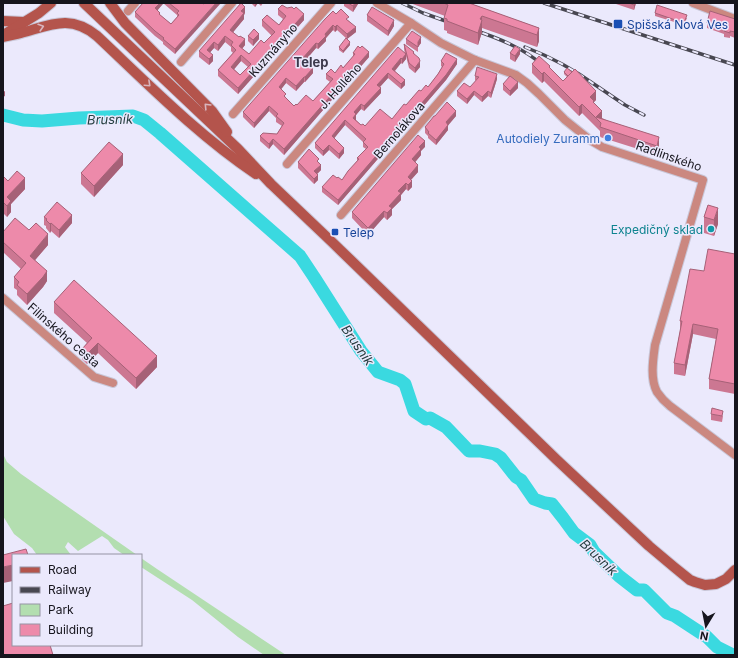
<svg xmlns="http://www.w3.org/2000/svg" width="738" height="658" font-family="Inter,sans-serif">
	<style>
		.green { fill: #b3deb0 }
		.lines { fill: none; stroke-linecap: round; stroke-linejoin: round }
		.river { stroke: #3ad9e0; stroke-width: 13 }
		.minor-casing { stroke: #c9c7d8; stroke-width: 10 }
		.secondary-casing { stroke: #c9c7d8; stroke-width: 12 }
		.minor { stroke: #cb8880; stroke-width: 8 }
		.secondary { stroke: #b4544c; stroke-width: 10 }
		.rail-casing { stroke: #484751; stroke-width: 3.5 }
		.rail { stroke: #ebe9fc; stroke-width: 2; stroke-dasharray: 6; stroke-linecap: butt }
		.wall { fill: #cc7792; fill-rule: evenodd }
		.shaded-wall { fill: #a66177 }
		.building { fill: #ed8aaa; stroke: #a66177; fill-rule: evenodd }
		.oneway { stroke: #d8b5be }
		.transit-dot { fill: #1a4fb4; stroke: #ebe9fc; stroke-width: 1.5 }
		.shop-dot { fill: #3f7fe0; stroke: #ebe9fc; stroke-width: 1.5 }
		.culture-dot { fill: #0f9aa8; stroke: #ebe9fc; stroke-width: 1.5 }
		.labels { text-anchor: middle; dominant-baseline: central; stroke-width: 3; stroke-linejoin: round; paint-order: stroke }
		.transit-label { font-size: 12px; fill: #164399; stroke: #ebe9fc; text-anchor: start }
		.street-label { font-size: 12px; fill: #16151d; stroke: #ebe9fc }
		.shop-label { font-size: 12px; fill: #366cbe; stroke: #ebe9fc; text-anchor: end }
		.culture-label { font-size: 12px; fill: #0d838f; stroke: #ebe9fc; text-anchor: end }
		.neighbourhood-label { font-size: 13px; font-weight: bold; fill: #3c394c; stroke: #ebe9fc }
		.water-label { font-size: 13px; font-style: italic; fill: #263f41; stroke: #ebe9fc }
	</style>
	<rect width="100%" height="100%" fill="#ebe9fc"/>
	<g class="green">
		<path d="M3 454 7 462 21 474 137 555H124L114 548 108 540 102 536 78 551 68 542 65 547 71 555H37L32 548 14 534 3 516Z"/>
		<path d="M141 558 157 569 286 655H264L238 637 192 600 141 567Z"/>
	</g>
	<g class="lines">
		<path class="river" d="M3 115 23 120 42 121 79 118 133 116 144 120 160 133 300 256 314 277 361 351 378 372 400 380 405 384 414 411 426 419 430 418 446 427 469 451H480L495 454 501 458 516 477 521 480 534 499 545 503 552 504 563 518 574 533 590 545 594 552 619 576 637 590H644L667 613 675 616 707 637 717 647 733 655"/>
		<g class="minor-casing">
			<g id="minor">
				<path d="M377 3 411 23 441 43 475 60 516 75 527 83 539 94 565 120 590 140 602 147 703 180 655 345C653 360 650 379 657 392 661 398 665 402 670 406L735 455"/>
				<path d="M693 3 735 19"/>
				<path d="M128 11 135 3"/>
				<path d="M181 62 232 3"/>
				<path d="M233 114 331 3"/>
				<path d="M287 164 411 23"/>
				<path d="M341 215 475 60"/>
				<path d="M3 298 94 377 113 383"/>
			</g>
		</g>
		<g class="secondary-casing">
			<g id="secondary">
				<path d="M84 3 238 149 271 184 332 242 557 460 649 546 674 567 690 580 695 582 705 585 716 584 726 579 735 570"/>
				<path d="M110 3 125 23 212 111 227 132"/>
				<path d="M3 21 24 22"/>
				<path d="M5 34 39 13 51 3"/>
				<path d="M3 37C9 35 15 35 21 33 51 25 70 14 97 36 148 84 198 135 256 174"/>
			</g>
		</g>
		<use href="#minor" class="minor"/>
		<use href="#secondary" class="secondary"/>
		<g class="rail-casing">
			<g id="rail">
				<path d="M402 3 423 13 454 24"/>
				<path d="M544 3 735 65"/>
				<path d="M471 29C498 38 524 48 545 67"/>
				<path d="M525 47 544 55 562 64 579 74 625 105 644 115"/>
			</g>
		</g>
		<use href="#rail" class="rail"/>
	</g>
	<g class="wall">
		<path d="M143 3H202L175 54 163 44V42L155 36 135 17V12ZM163 3 177 15V17L171 24 160 15 157 11Z"/>
		<path d="M251 3H263L261 6 258 3 255 7Z"/>
		<path d="M344 3H358V4L353 12 344 6Z"/>
		<path d="M410 3H469L539 28V41L537 47 482 28V32L478 45 447 33V31L444 30V18L445 16Z"/>
		<path d="M613 3H636L634 10Z"/>
		<path d="M287 8 304 20 238 94 218 76V70L233 53 231 51V47L225 42 218 51 214 48 210 52 213 61 209 65 199 57V51L245 13 244 15V19L233 32 245 45 242 49 249 54 264 43 272 36 262 26V20L279 25 283 19 278 15V9ZM241 61 248 67 240 75 234 69Z"/>
		<path d="M655 13 687 18 684 25 655 16Z"/>
		<path d="M336 14 349 21 356 32 347 39 337 30 335 32 333 30 326 38V41L318 49 316 48 305 61 313 73 305 82H304L296 91 286 83 281 89 286 98 294 106 297 105 313 101 330 82 326 79V74L335 73 343 68 353 57V53L369 57 284 155 273 144 269 149 260 141V136L277 134 282 126 276 122V118L269 111 254 128 243 117V112Z"/>
		<path d="M367 15 394 26 388 36 367 21Z"/>
		<path d="M735 19V38L730 36V38L724 37V34L707 28V23Z"/>
		<path d="M248 36 259 39 253 46 248 41Z"/>
		<path d="M406 39 421 43 418 47V52L406 44Z"/>
		<path d="M404 44 414 53 420 67 415 73 409 68 406 56V59L402 64 401 63 395 71 405 85 401 89 388 78 380 87 381 93 364 111 361 109 356 115V120L361 125 365 126 392 119 421 91 428 87 438 74 442 67 441 66V61L457 64 446 80 338 205 322 192V187L337 178 342 180 357 161V158L366 149 363 147V142L345 125 334 138 344 153 339 159 329 150 323 156 315 148V143L405 54 404 49Z"/>
		<path d="M350 45 343 53 339 50V47Z"/>
		<path d="M510 53 520 54 515 62 510 59Z"/>
		<path d="M532 64 550 68 563 81 567 77 564 74V72L596 100 594 102V103L602 118 659 146 657 155 600 137V131L582 113 579 116 544 81 542 83 532 73Z"/>
		<path d="M475 76 497 79 491 98 488 96 482 102 474 95 467 104 457 96V91L470 87 476 81 475 80Z"/>
		<path d="M503 84 518 88 510 96 503 90Z"/>
		<path d="M435 116H456L448 125V130L436 145 428 138V136L425 133V127L430 122V121Z"/>
		<path d="M425 147 421 151V155L415 162 418 172 411 180 412 187 408 191 406 189 401 195V200L392 209V215L387 220 384 217 368 235 352 218V212Z"/>
		<path d="M298 162 319 163 321 170 317 174 318 180 314 184 298 168Z"/>
		<path d="M123 165 94 197 81 184V173Z"/>
		<path d="M3 176 8 181 25 189 11 204V212L7 217 3 213Z"/>
		<path d="M708 205 718 224 714 236 704 233V217Z"/>
		<path d="M44 217 72 223 59 238 51 231 50 233 46 228V226L44 225Z"/>
		<path d="M29 230 48 245 35 260 47 281 43 287 27 305 17 295V290L14 288V277L21 269 3 252V232Z"/>
		<path d="M735 254V394L709 389V379L716 339 693 334 685 376 674 374V363L680 331V321L704 271Z"/>
		<path d="M54 302 157 367 136 389 98 353 87 364 82 359V349L87 343 54 313Z"/>
		<path d="M711 414 723 416 722 422 711 420Z"/>
	</g>
	<g class="shaded-wall">
		<path d="M160 3H163V4L155 13V8Z"/>
		<path d="M216 3H221L175 54V49Z"/>
		<path d="M255 3H258L255 7Z"/>
		<path d="M355 3H358V4L353 12V6Z"/>
		<path d="M635 3H636L634 10V5Z"/>
		<path d="M245 7V13L244 15V19L230 36V30L241 11Z"/>
		<path d="M304 14V20L238 94V88Z"/>
		<path d="M482 16V32L478 45V33L480 19Z"/>
		<path d="M394 20V26L388 36V31Z"/>
		<path d="M333 25V30L326 38V41L318 49V44L325 34Z"/>
		<path d="M337 25V30L335 32V27Z"/>
		<path d="M356 27V32L347 39V34Z"/>
		<path d="M539 28V41L537 47V35Z"/>
		<path d="M259 34V39L253 46V40Z"/>
		<path d="M225 36V42L218 51V45Z"/>
		<path d="M421 37V43L418 47V52V42Z"/>
		<path d="M245 39V45L239 52V46Z"/>
		<path d="M214 42V48L207 56V50Z"/>
		<path d="M350 42V45L343 53V51Z"/>
		<path d="M316 43V48L302 64V59Z"/>
		<path d="M520 49V54L515 62V56Z"/>
		<path d="M369 52V57L284 155V149Z"/>
		<path d="M406 54V59L402 64V59Z"/>
		<path d="M213 55V61L209 65V59Z"/>
		<path d="M241 55V61L231 73V67Z"/>
		<path d="M401 58V63L392 74V69Z"/>
		<path d="M457 59V64L446 80 338 205V200Z"/>
		<path d="M420 61V67L415 73V68Z"/>
		<path d="M313 68V73L305 82V77Z"/>
		<path d="M544 72V81L542 83V74Z"/>
		<path d="M388 73V78L377 90V85Z"/>
		<path d="M497 74V79L491 98V93Z"/>
		<path d="M304 77V82L296 91V86Z"/>
		<path d="M286 78V83L279 92V87Z"/>
		<path d="M405 80V85L401 89V84Z"/>
		<path d="M518 82V88L510 96V91Z"/>
		<path d="M381 88V93L364 111V106Z"/>
		<path d="M5 91V96L3 97V92Z"/>
		<path d="M474 91V95L467 104V99Z"/>
		<path d="M488 91V96L482 102V97Z"/>
		<path d="M596 91V100L594 102V110L590 97Z"/>
		<path d="M361 104V109L356 115V120L353 123 354 112Z"/>
		<path d="M582 104V113L579 116V107Z"/>
		<path d="M269 106V111L254 128V123Z"/>
		<path d="M456 111V116L446 128V122Z"/>
		<path d="M602 111V120L596 117Z"/>
		<path d="M345 120V125L332 141V136Z"/>
		<path d="M448 125V130L436 145V140Z"/>
		<path d="M659 137V146L657 155V146Z"/>
		<path d="M273 139V144L269 149V144Z"/>
		<path d="M425 141V147L421 151V155L412 166V159L419 147Z"/>
		<path d="M329 145V150L323 156V151Z"/>
		<path d="M344 148V153L339 159V154Z"/>
		<path d="M123 154V165L94 197V186Z"/>
		<path d="M321 165V170L314 177V171Z"/>
		<path d="M418 165V172L408 183V177Z"/>
		<path d="M318 175V180L314 184V179Z"/>
		<path d="M25 178V189L11 204V212L7 217V197Z"/>
		<path d="M412 181V187L408 191V185Z"/>
		<path d="M406 183V189L401 195V200L392 209V215L387 220V213L389 206 398 191Z"/>
		<path d="M718 208V224L714 236V220Z"/>
		<path d="M384 211V217L368 235V228Z"/>
		<path d="M72 215V223L59 238V230Z"/>
		<path d="M51 223V231L50 233V224Z"/>
		<path d="M48 234V245L30 266V256Z"/>
		<path d="M47 271V281L43 287 27 305V294Z"/>
		<path d="M693 324V334L685 376V365Z"/>
		<path d="M98 343V353L87 364V354Z"/>
		<path d="M157 356V367L136 389V378Z"/>
		<path d="M13 565V581L3 583V567Z"/>
	</g>
	<g class="building">
		<path d="M143 3H160L155 8 160 13 159 14 171 24 179 15 177 13 179 11 169 3H202L204 4 205 3H216L175 49 163 39 164 38 155 31 135 12Z"/>
		<path d="M241 3 245 7 241 11 244 13 230 30 239 37 240 36 245 39 239 46 249 54 261 40 264 43 275 32 262 20 267 15 279 25 286 16 278 9 282 5 287 8 292 7 294 9 296 7 304 14 238 88 218 70 236 50 231 45 233 42 225 36 218 45 214 42 207 50 213 55 209 59 199 51ZM241 55 251 64 240 75 231 67Z"/>
		<path d="M348 3H355L353 6Z"/>
		<path d="M444 3H469L539 28 537 35 482 16 480 19 482 20 478 33 447 21V19L444 18 448 5Z"/>
		<path d="M629 3H635L634 5Z"/>
		<path d="M657 5 687 15 684 23 655 13Z"/>
		<path d="M372 7 394 20 388 31 367 15Z"/>
		<path d="M341 9 349 17 346 19 356 27 347 34 337 25 335 27 333 25 325 34 326 36 318 44 316 43 302 59 313 68 305 77H304L296 86 286 78 279 87 286 94 284 96 294 106 296 104 297 105 306 95 313 101 333 79 326 74 331 69 335 73 341 65 343 68 355 54 353 53 358 46 360 48 362 46 369 52 284 149 273 139 269 144 260 136 263 133 277 134 284 123 276 116 278 114 269 106 254 123 243 112 325 19 333 11 336 14Z"/>
		<path d="M710 11 735 19V32L730 31V33L724 31 725 29 707 23Z"/>
		<path d="M254 29 259 34 253 40 248 36Z"/>
		<path d="M412 31 421 37 418 42V47L406 39Z"/>
		<path d="M346 38 350 42 343 51 339 47Z"/>
		<path d="M404 44 414 52 413 53 419 58 420 61 415 68 409 63Z"/>
		<path d="M515 46 520 49 515 56 510 53Z"/>
		<path d="M398 47 406 54 402 59 401 58 392 69 405 80 401 84 388 73 377 85 381 88 364 106 361 104 354 112 356 114 353 118 361 125 363 124 365 126 380 109 392 119 404 104 406 105 419 90 421 91 426 85 428 87 438 74 444 64 441 61 446 53 457 59 446 75 338 200 322 187 333 175 337 178 338 177 342 180 348 171 359 159 357 158 368 147 363 142 366 139 345 120 332 136 344 148 339 154 329 145 323 151 315 143Z"/>
		<path d="M539 56 550 66 549 67 563 81 575 69 596 91 590 97 594 101 593 102 602 111 596 117 659 137 657 146 600 127 601 123 582 104 579 107 544 72 542 74 532 64Z"/>
		<path d="M477 67 497 74 491 93 488 91 482 97 474 91 467 99 457 91 464 83 470 87 479 77 475 76Z"/>
		<path d="M567 68 572 72 568 76 564 72Z"/>
		<path d="M510 76 518 82 510 91 503 84Z"/>
		<path d="M447 102 456 111 446 122 448 125 436 140 428 133 429 132 425 127 430 121 434 116H435Z"/>
		<path d="M418 135 425 141 419 147 421 149 412 159 418 165 408 177 412 181 408 185 406 183 398 191 401 193 389 206 392 208 387 213 384 211 368 228 352 212Z"/>
		<path d="M109 142 123 154 94 186 81 173Z"/>
		<path d="M309 149 319 159 317 161 321 165 314 171 318 175 314 179 298 162Z"/>
		<path d="M17 171 25 178 7 197 11 201 7 206 3 202V176L8 181Z"/>
		<path d="M57 202 72 215 59 230 51 223 50 224 46 220 47 219 44 217Z"/>
		<path d="M708 205 718 208 714 220 704 217Z"/>
		<path d="M15 218 29 230 36 223 48 234 30 256 47 271 43 277 27 294 17 285 19 282 14 277 26 263 3 242V232Z"/>
		<path d="M708 249 735 254V384L709 379 718 329 693 324 685 365 674 363 682 321H680L690 269 704 271Z"/>
		<path d="M74 280 157 356 136 378 98 343 87 354 82 349 92 338 54 302Z"/>
		<path d="M712 408 723 411 722 416 711 414Z"/>
		<path d="M26 549 28 555H13V566V565L3 567V555Z"/>
		<path d="M13 603V645H50L53 655H3V606Z"/>
	</g>
	<defs><path id="oneway-chevron" d="M-2-3.5L2.5 0L-2 3.5" fill="none" stroke-width="1.6" stroke-linecap="round" stroke-linejoin="round"/></defs>
	<g class="oneway">
		<use href="#oneway-chevron" transform="translate(41 27) rotate(-17)"/>
		<use href="#oneway-chevron" transform="translate(148 84) rotate(43)"/>
		<use href="#oneway-chevron" transform="translate(207 106) rotate(-134)"/>
	</g>
	<g class="transit-dot">
		<rect x="613" y="19" width="10" height="10" rx="2"/>
		<rect x="331" y="228" width="8" height="8" rx="2"/>
	</g>
	<circle class="shop-dot" cx="608" cy="138" r="4"/>
	<circle class="culture-dot" cx="711" cy="229" r="4"/>
	<g class="labels">
		<g class="transit-label">
			<text x="627" y="24">Spišská Nová Ves</text>
			<text x="343" y="232">Telep</text>
		</g>
		<g class="street-label">
			<text transform="translate(273 50) rotate(-49)">Kuzmányho</text>
			<text transform="translate(340 86) rotate(-48)">J. Hollého</text>
			<text transform="translate(399 130) rotate(-49)">Bernolákova</text>
			<text transform="translate(669 156) rotate(19)">Radlinského</text>
			<text transform="translate(64 335) rotate(41)">Filinského cesta</text>
		</g>
		<g class="shop-label">
			<text x="600" y="138">Autodiely Zuramm</text>
		</g>
		<g class="culture-label">
			<text x="703" y="229">Expedičný sklad</text>
		</g>
		<g class="neighbourhood-label">
			<text x="311" y="62">Telep</text>
		</g>
		<g class="water-label">
			<text transform="translate(110 119) rotate(-1)">Brusník</text>
			<text transform="translate(358 345) rotate(55)">Brusník</text>
			<text transform="translate(599 557) rotate(44)">Brusník</text>
		</g>
	</g>
	<rect width="738" height="658" fill="none" stroke="#16151d" stroke-width="8"/>
	<rect x="12" y="554" width="130" height="92" fill="#ebe9fc" stroke="#9694a3"/>
	<rect x="20" y="567" width="20" height="6" fill="#b4544c" stroke="#9694a3"/>
	<text x="48" y="574" font-size="12" fill="#16151d">Road</text>
	<rect x="20" y="587" width="20" height="6" fill="#484751" stroke="#9694a3"/>
	<text x="48" y="594" font-size="12" fill="#16151d">Railway</text>
	<rect x="20" y="604" width="20" height="12" fill="#b3deb0" stroke="#9694a3"/>
	<text x="48" y="614" font-size="12" fill="#16151d">Park</text>
	<rect x="20" y="624" width="20" height="12" fill="#ed8aaa" stroke="#9694a3"/>
	<text x="48" y="634" font-size="12" fill="#16151d">Building</text>
	<g transform="translate(706 626) rotate(190)" stroke="#ebe9fc" stroke-width="3" paint-order="stroke">
	<path d="M0-3L7 15L0 10L-7 15Z" fill="#16151d"/>
	<text y="-6" font-size="11" font-weight="bold" text-anchor="middle" fill="#16151d">N</text>
	</g>
</svg>
